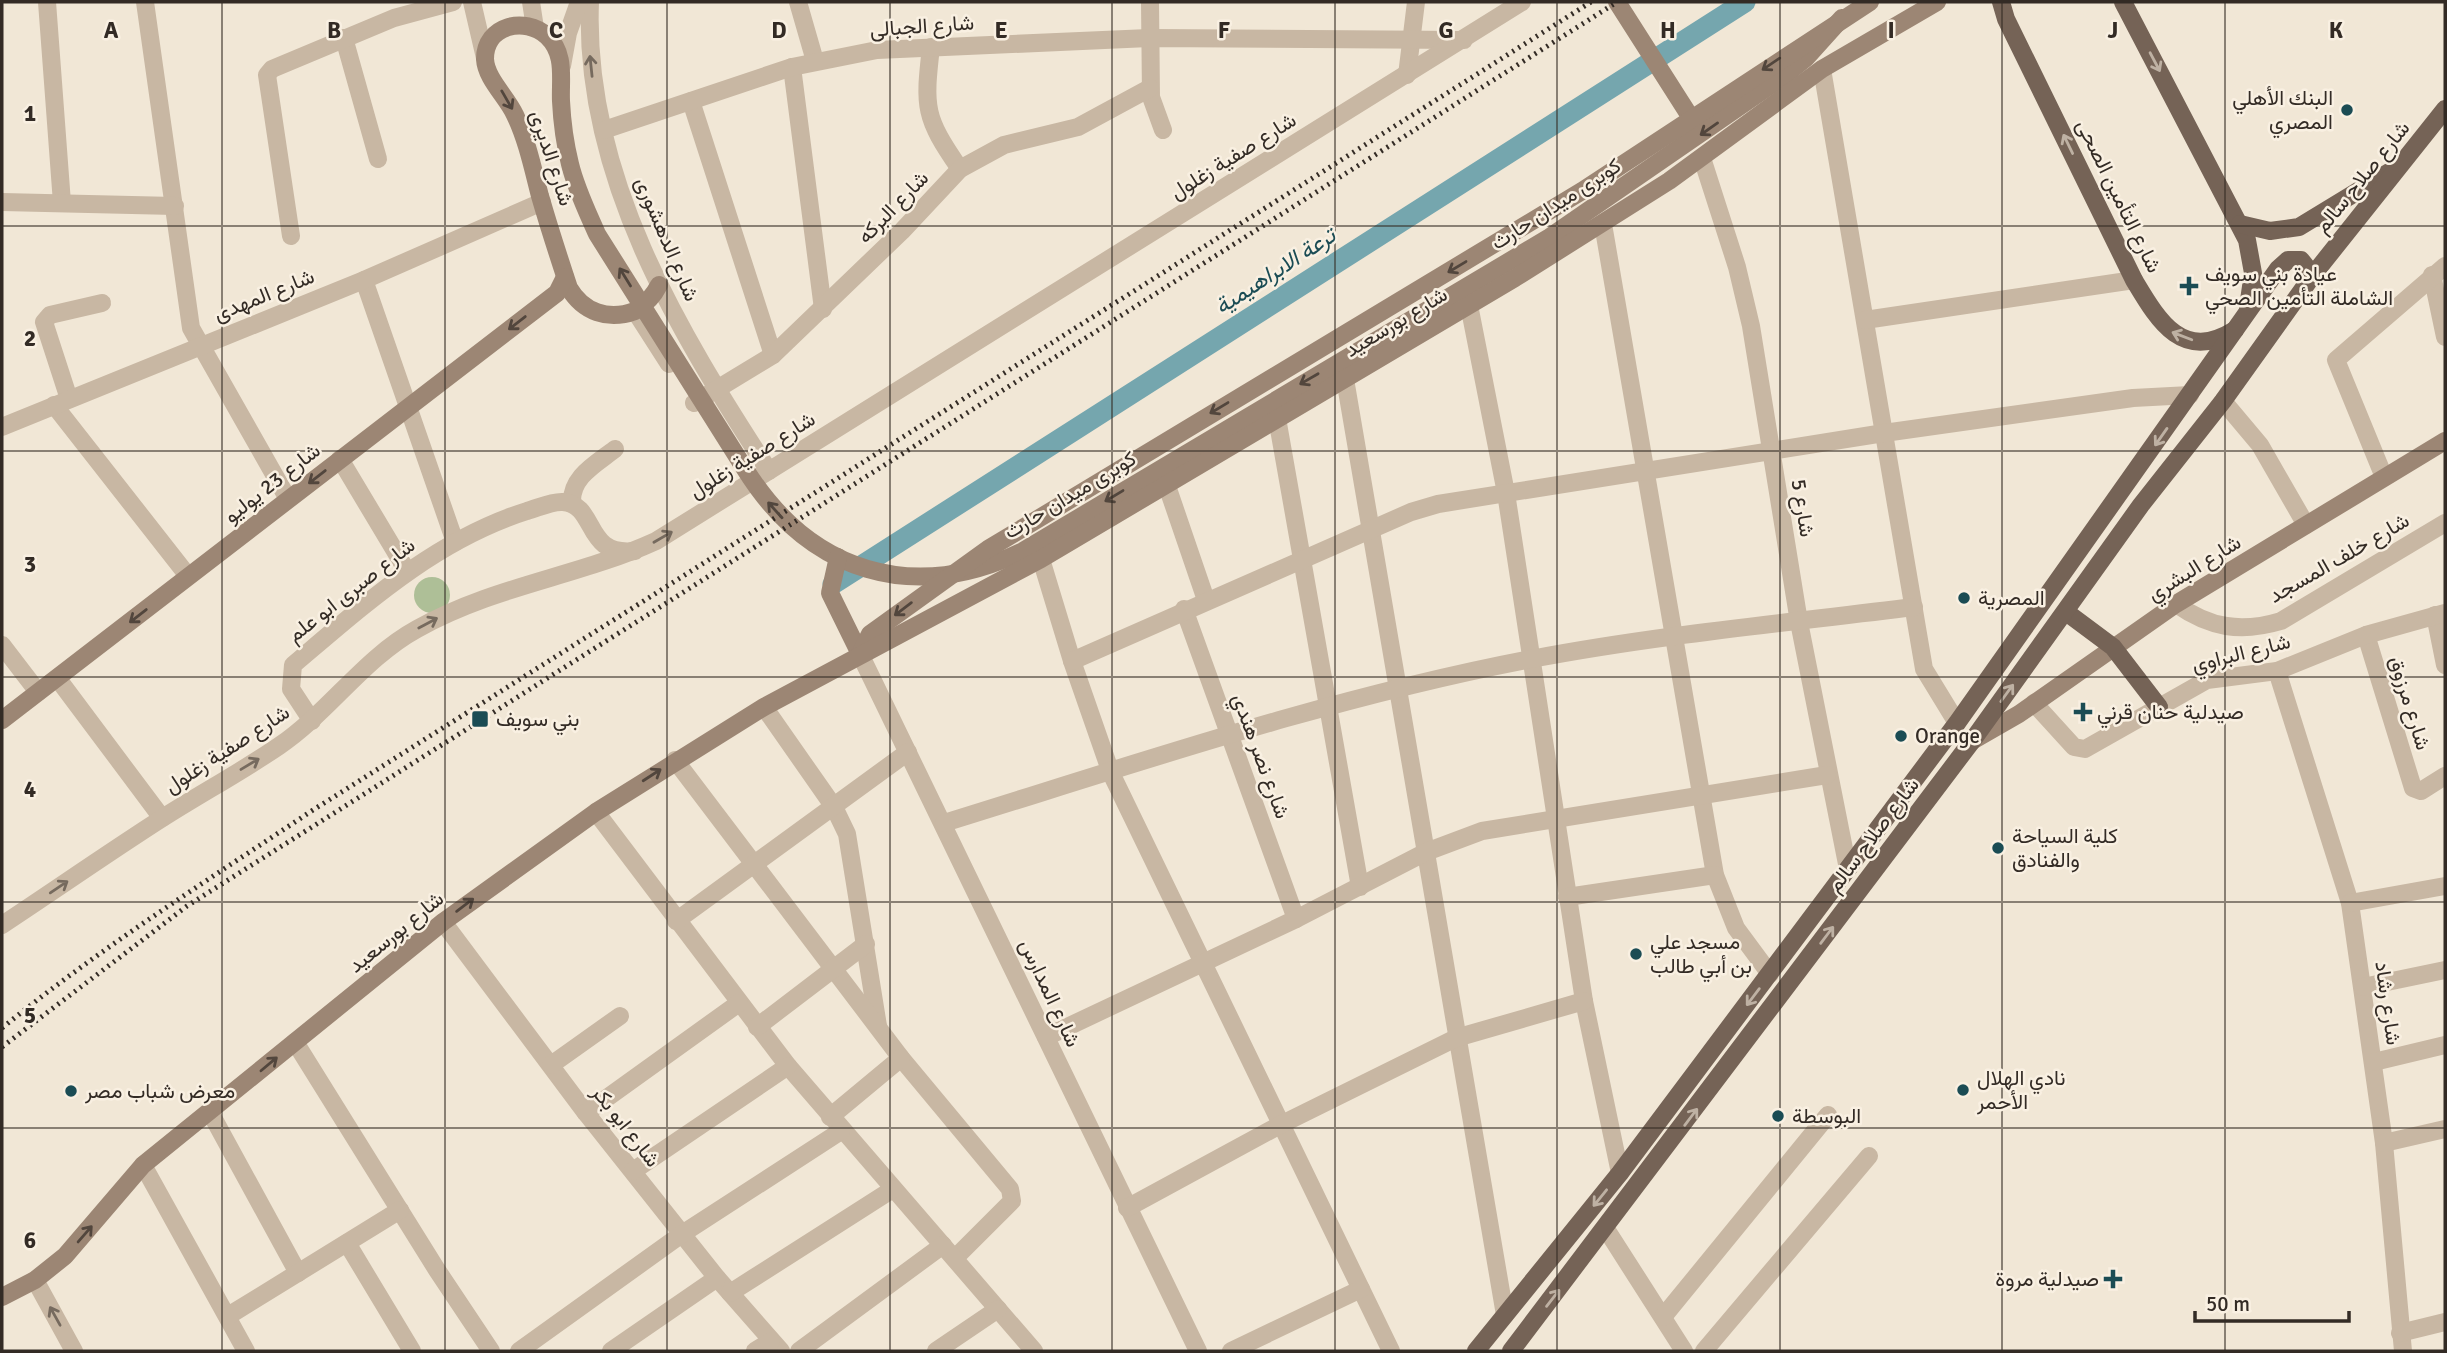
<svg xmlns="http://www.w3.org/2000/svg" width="2447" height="1353" font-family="Signika,Vazirmatn,sans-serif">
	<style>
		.green { fill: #aebf97 }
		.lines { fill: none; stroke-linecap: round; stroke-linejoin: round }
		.canal { stroke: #75a6ae; stroke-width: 21 }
		.minor { stroke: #c8b7a3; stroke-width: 18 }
		.tertiary { stroke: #c8b7a3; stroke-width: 18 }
		.secondary { stroke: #9c8674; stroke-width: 18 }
		.primary { stroke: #756356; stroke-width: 18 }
		.rail { stroke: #332b25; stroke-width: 5; stroke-dasharray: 2 5; stroke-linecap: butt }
		.oneway { stroke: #beb1a3 }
		.oneway2 { stroke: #52463d }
		.oneway3 { stroke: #766a5e }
		.grid { fill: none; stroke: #332b25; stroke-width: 2; stroke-opacity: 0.55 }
		.poi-dot { fill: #1b4c54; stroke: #f9f0e2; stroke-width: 2.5 }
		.labels { text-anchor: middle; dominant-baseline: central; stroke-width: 5; stroke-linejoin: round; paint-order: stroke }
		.street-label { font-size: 21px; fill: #332b25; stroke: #f9f0e2 }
		.poi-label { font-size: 21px; fill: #332b25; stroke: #f9f0e2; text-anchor: start }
		.water-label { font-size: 23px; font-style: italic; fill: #1b4c54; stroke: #f9f0e2 }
		.grid-label { font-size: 23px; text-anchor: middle; font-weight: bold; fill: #332b25; stroke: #f9f0e2; stroke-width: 5; stroke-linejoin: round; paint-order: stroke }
	</style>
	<rect width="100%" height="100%" fill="#f1e7d6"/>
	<circle class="green" cx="432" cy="595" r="18"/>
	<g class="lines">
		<path class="canal" d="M833 584 1745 2"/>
		<g class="minor">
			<path d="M47 2 62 203"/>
			<path d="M145 2 191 328 288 499"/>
			<path d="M472 2 485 58"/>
			<path d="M531 2 535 28"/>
			<path d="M590 2C583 175 678 331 769 471"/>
			<path d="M798 2 815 61"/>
			<path d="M1150 2 1151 97 1163 130"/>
			<path d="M344 38 378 159"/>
			<path d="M931 47C924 108 924 117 960 169"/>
			<path d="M562 66 568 33 579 2"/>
			<path d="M792 67 823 309"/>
			<path d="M1822 69 1924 669 1957 723"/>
			<path d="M1407 75 1416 2"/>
			<path d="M691 101 773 355"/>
			<path d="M604 130 792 67 877 50 1149 38 1464 40"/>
			<path d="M1702 158 1737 267 1751 326 1799 622 1848 869"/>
			<path d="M2 202 175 206"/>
			<path d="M1603 224 1715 875 1736 928 1770 974"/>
			<path d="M291 236 267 75 272 69 394 18 453 2"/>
			<path d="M2432 275 2445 337"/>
			<path d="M364 280 455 542"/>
			<path d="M1469 305 1506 493 1584 1001 1620 1173"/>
			<path d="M635 311 669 364"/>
			<path d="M1865 320 2134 280"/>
			<path d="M1345 379 1505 1315"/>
			<path d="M69 399 44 322 50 315 102 303"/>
			<path d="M2223 401 2260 445 2306 525"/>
			<path d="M694 403 773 355 902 231 960 169 1004 145 1078 127 1150 88"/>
			<path d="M54 405 188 576"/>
			<path d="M1277 418 1360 887"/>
			<path d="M2 427 364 280 542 202"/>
			<path d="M340 459 407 571"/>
			<path d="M2384 477 2336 360 2445 266"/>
			<path d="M1166 483 1206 600"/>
			<path d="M572 504C570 477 596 464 615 449"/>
			<path d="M1041 559 1072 661 1111 773 1391 1351"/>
			<path d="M2176 604C2210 628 2241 633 2281 621L2445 523"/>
			<path d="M1184 609 1296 919"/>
			<path d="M2435 615 2445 665"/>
			<path d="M2366 635 2413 788 2421 791 2445 776"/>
			<path d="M2 645 38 692"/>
			<path d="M860 654 1198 1351"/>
			<path d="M1072 661 1411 512 1438 504 1884 433 2133 398 2190 395"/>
			<path d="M2277 671 2350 903 2384 1143 2403 1351"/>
			<path d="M58 679 162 818"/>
			<path d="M2034 703 2074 747 2085 749 2207 680 2277 671 2366 635 2445 613"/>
			<path d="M764 707 834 807 847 834 878 1026"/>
			<path d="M312 721 291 689 293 665C365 604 435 540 527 511 538 508 552 501 563 502 598 505 583 557 635 551"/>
			<path d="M675 760 901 1058 1010 1189 1012 1201 955 1258"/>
			<path d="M596 812 788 1066 1034 1351"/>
			<path d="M944 823C1138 763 1332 697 1531 659 1657 635 1786 623 1914 607"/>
			<path d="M1567 897 1715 875"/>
			<path d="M2350 903 2445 886"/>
			<path d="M676 921 908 752"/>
			<path d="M443 922 586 1113 717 1278 781 1351"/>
			<path d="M2363 987 2445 970"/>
			<path d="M757 1027 866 944"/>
			<path d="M1046 1037 1296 919 1426 852 1482 831 1827 775"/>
			<path d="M295 1042 437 1270 491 1351"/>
			<path d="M2374 1062 2445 1045"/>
			<path d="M551 1065 620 1016"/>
			<path d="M210 1112 298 1273"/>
			<path d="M586 1113 739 1003"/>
			<path d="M830 1117 901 1058"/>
			<path d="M2384 1143 2445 1129"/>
			<path d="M143 1165 246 1351"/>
			<path d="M633 1171 788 1066"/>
			<path d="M1127 1208 1280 1125 1456 1038 1584 1001"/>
			<path d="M1606 1229 1684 1351"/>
			<path d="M347 1243 412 1351"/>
			<path d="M35 1280 74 1351"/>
			<path d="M730 1293 893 1189"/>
			<path d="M228 1316 400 1210"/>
			<path d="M1663 1317 1828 1115"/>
			<path d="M2400 1333 2445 1322"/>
			<path d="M519 1351 682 1234 841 1131"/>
			<path d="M611 1351 717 1278"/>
			<path d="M755 1351 771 1341"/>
			<path d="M799 1351 943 1245"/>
			<path d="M936 1351 998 1309"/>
			<path d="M1231 1351 1361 1289"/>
			<path d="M1704 1351 1869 1156"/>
		</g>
		<path class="tertiary" d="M2 925C55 890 108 853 161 819 200 794 241 772 279 746 329 712 364 658 417 629 496 585 577 577 656 541L1522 2"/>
		<g class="secondary">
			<path d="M1617 2 1691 118"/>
			<path d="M659 285C653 297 646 304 635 311 608 321 583 312 569 288 559 258 549 227 540 196 533 169 527 140 515 115 507 97 486 79 485 59 485 25 525 16 547 36 566 54 560 78 561 101 562 122 565 144 570 164 576 189 587 211 597 234L745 469C810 573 913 604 1023 551L1550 237 1785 75 1806 58 1842 18"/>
			<path d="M838 557 830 593 860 654"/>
			<path d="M860 654 870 634 988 549 1582 191 1870 2"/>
			<path d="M2 720 557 293 565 277"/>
			<path d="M1972 741 2019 714 2176 604 2445 441"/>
			<path d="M2 1297 35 1280 65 1256 143 1165 443 922 596 812 764 707 1041 559 1515 278 1669 181 1822 69 1937 2"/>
		</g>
		<g class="primary">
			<path d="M2001 2 2006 19 2134 280C2158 320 2182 363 2235 330"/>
			<path d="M2123 2 2247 240 2253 273 2248 307"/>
			<path d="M2240 224 2270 231 2299 227 2391 171"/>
			<path d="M2066 612 2113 647 2159 707"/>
			<path d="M1476 1351 1620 1173 1957 723 2278 269 2288 260H2301L2313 275"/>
			<path d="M1511 1351 1972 741 2141 505 2223 401 2313 275 2445 109"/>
		</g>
		<g class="rail">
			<path d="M2 1028C100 948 208 880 313 810L1591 2"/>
			<path d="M2 1047 187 906 1617 2"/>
		</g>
	</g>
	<defs><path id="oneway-shaft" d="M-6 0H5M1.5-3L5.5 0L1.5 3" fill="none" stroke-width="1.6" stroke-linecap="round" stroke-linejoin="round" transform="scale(1.75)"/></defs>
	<g class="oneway">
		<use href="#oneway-shaft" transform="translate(2155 62) rotate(62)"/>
		<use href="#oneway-shaft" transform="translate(2068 144) rotate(-116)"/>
		<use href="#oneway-shaft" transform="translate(2182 336) rotate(-159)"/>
		<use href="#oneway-shaft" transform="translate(2161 437) rotate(125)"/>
		<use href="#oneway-shaft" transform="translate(2007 693) rotate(-54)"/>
		<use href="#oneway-shaft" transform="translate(1827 935) rotate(-53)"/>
		<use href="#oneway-shaft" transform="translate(1753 997) rotate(127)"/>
		<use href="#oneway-shaft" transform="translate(1691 1117) rotate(-53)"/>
		<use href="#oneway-shaft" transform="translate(1600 1198) rotate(129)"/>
		<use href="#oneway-shaft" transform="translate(1553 1298) rotate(-52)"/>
	</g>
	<g class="oneway2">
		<use href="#oneway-shaft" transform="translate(1771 64) rotate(146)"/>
		<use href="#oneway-shaft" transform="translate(507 100) rotate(60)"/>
		<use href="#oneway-shaft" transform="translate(1709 129) rotate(145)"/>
		<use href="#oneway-shaft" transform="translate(1457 267) rotate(149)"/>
		<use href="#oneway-shaft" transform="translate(625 277) rotate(-122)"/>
		<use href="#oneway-shaft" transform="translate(517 323) rotate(142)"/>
		<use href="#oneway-shaft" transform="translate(1309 379) rotate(150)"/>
		<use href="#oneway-shaft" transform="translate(1219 408) rotate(149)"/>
		<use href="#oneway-shaft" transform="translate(317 477) rotate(142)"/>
		<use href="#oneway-shaft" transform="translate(1114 496) rotate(149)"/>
		<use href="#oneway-shaft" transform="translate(775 510) rotate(-132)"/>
		<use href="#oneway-shaft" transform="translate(903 609) rotate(143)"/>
		<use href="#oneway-shaft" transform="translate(138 616) rotate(142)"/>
		<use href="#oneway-shaft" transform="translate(652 775) rotate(-33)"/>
		<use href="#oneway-shaft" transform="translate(465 905) rotate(-37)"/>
		<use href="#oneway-shaft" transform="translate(269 1064) rotate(-40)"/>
		<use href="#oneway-shaft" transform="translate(85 1234) rotate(-49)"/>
	</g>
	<g class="oneway3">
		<use href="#oneway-shaft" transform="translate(591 66) rotate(-96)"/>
		<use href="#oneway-shaft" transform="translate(663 537) rotate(-30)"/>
		<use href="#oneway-shaft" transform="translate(428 623) rotate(-28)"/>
		<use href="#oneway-shaft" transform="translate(250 764) rotate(-31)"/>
		<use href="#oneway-shaft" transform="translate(59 887) rotate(-34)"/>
		<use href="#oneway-shaft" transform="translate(55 1316) rotate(-119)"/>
	</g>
	<path class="grid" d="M222 2V1351M445 2V1351M667 2V1351M890 2V1351M1112 2V1351M1335 2V1351M1557 2V1351M1780 2V1351M2002 2V1351M2225 2V1351M2 226H2445M2 451H2445M2 677H2445M2 902H2445M2 1128H2445"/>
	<g class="poi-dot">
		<circle cx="2347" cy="110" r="7"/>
		<path d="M2185.5 275.5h7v7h7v7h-7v7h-7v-7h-7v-7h7z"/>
		<circle cx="1964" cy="598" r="7"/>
		<path d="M2079.5 701.5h7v7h7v7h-7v7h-7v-7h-7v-7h7z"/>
		<rect x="471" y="710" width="18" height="18" rx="3.5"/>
		<circle cx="1901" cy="736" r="7"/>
		<circle cx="1998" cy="848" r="7"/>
		<circle cx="1636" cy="954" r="7"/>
		<circle cx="1963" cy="1090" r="7"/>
		<circle cx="71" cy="1091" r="7"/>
		<circle cx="1778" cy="1116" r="7"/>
		<path d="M2109.5 1268.5h7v7h7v7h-7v7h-7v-7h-7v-7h7z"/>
	</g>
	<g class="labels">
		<g class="street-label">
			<text transform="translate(922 26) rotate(-4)">شارع الجبالى</text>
			<text transform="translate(1233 156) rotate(-32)">شارع صفية زغلول</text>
			<text transform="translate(552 158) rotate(72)">شارع الديرى</text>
			<text transform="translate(2362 177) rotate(-51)">شارع صلاح سالم</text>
			<text transform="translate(2119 196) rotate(64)">شارع التأمين الصحى</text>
			<text transform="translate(1556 204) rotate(-33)">كوبرى ميدان حارث</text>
			<text transform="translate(893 207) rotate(-46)">شارع البركه</text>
			<text transform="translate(667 239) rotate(67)">شارع الدهشورى</text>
			<text transform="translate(264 295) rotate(-22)">شارع المهدى</text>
			<text transform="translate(1396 322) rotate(-31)">شارع بورسعيد</text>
			<text transform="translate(752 455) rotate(-32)">شارع صفية زغلول</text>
			<text transform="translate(272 483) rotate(-38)">شارع 23 يوليو</text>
			<text transform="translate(1070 495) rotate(-31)">كوبرى ميدان حارث</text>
			<text transform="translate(1803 508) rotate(81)">شارع 5</text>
			<text transform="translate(2339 558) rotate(-30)">شارع خلف المسجد</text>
			<text transform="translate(2194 568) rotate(-32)">شارع البشري</text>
			<text transform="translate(351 590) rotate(-38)">شارع صبرى ابو علم</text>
			<text transform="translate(2241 653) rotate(-14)">شارع البراوي</text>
			<text transform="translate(2410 703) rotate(73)">شارع مرزوق</text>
			<text transform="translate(227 749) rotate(-33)">شارع صفية زغلول</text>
			<text transform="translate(1261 756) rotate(70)">شارع نصر هندي</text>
			<text transform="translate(1873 835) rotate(-53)">شارع صلاح سالم</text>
			<text transform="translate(396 932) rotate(-39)">شارع بورسعيد</text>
			<text transform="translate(1050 993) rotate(65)">شارع المدارس</text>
			<text transform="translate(2388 1003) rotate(82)">شارع رشاد</text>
			<text transform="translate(626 1126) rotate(52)">شارع ابو بكر</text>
		</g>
		<g class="poi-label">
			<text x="2333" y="98" text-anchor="end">البنك الأهلي<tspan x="2333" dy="24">المصري</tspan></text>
			<text x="2205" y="274">عيادة بني سويف<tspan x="2205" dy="24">الشاملة التأمين الصحي</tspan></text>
			<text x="1978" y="598">المصرية</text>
			<text x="2097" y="712">صيدلية حنان قرني</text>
			<text x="496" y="719">بني سويف</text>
			<text x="1915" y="736">Orange</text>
			<text x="2012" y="836">كلية السياحة<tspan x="2012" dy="24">والفنادق</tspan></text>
			<text x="1650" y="942">مسجد علي<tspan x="1650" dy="24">بن أبي طالب</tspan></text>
			<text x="1977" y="1078">نادي الهلال<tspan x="1977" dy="24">الأحمر</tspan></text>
			<text x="85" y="1091">معرض شباب مصر</text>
			<text x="1792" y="1116">البوسطة</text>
			<text x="2099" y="1279" text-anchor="end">صيدلية مروة</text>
		</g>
		<g class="water-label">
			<text transform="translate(1275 271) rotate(-33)">ترعة الابراهيمية</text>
		</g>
	</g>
	<g class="grid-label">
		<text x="111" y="38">A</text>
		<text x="334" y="38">B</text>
		<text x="556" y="38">C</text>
		<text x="779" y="38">D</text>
		<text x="1001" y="38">E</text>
		<text x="1224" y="38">F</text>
		<text x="1446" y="38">G</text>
		<text x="1668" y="38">H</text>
		<text x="1891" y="38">I</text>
		<text x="2113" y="38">J</text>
		<text x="2336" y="38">K</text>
		<text x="30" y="121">1</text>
		<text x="30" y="346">2</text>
		<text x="30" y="572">3</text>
		<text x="30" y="797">4</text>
		<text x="30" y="1023">5</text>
		<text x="30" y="1248">6</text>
	</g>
	<rect width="2447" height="1353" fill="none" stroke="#332b25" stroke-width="7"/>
	<path d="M2195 1311v10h154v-10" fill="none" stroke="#332b25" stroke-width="3.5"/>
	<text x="2206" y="1311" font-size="21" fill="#332b25" stroke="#f9f0e2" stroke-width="5" paint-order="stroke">50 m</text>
</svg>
